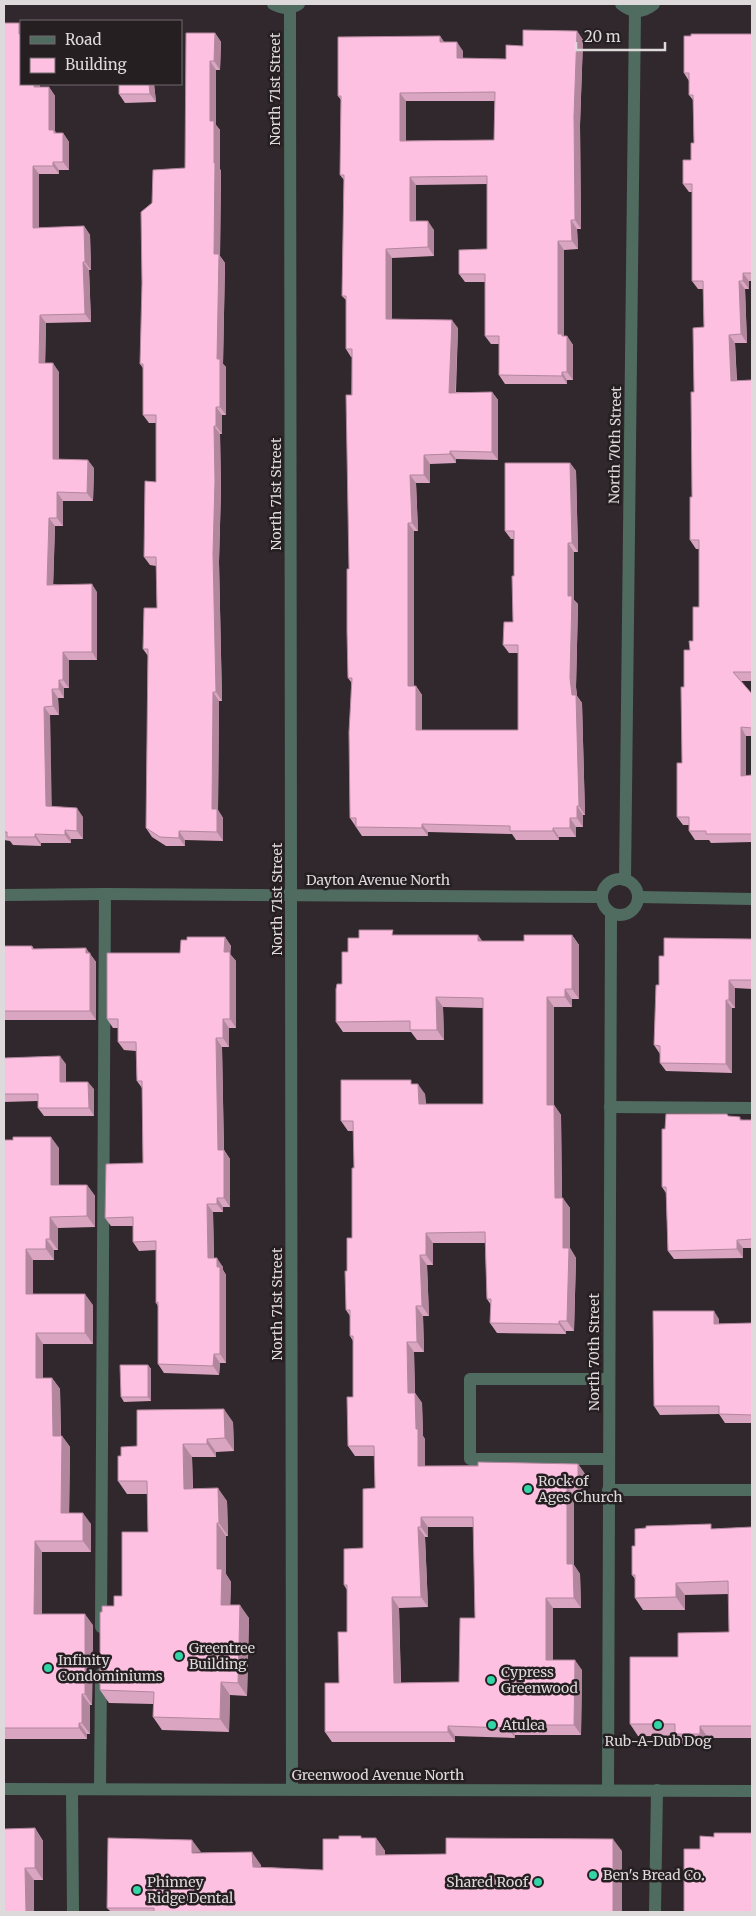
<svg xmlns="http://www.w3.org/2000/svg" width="756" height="1916" font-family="Merriweather,serif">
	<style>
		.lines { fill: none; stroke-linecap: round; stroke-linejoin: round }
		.service { stroke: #506c61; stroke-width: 12 }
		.minor { stroke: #506c61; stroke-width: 12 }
		.tertiary { stroke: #506c61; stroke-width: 12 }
		.wall { fill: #daa5c1; fill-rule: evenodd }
		.shaded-wall { fill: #b2869d }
		.building { fill: #fec0e0; stroke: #b2869d; fill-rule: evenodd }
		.poi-dot { fill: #33d4a8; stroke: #261f22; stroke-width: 2 }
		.labels { text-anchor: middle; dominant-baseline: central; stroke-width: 5; stroke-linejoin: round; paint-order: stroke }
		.street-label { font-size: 14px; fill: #ded9db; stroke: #261f22 }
		.poi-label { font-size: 14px; fill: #ded9db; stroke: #261f22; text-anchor: start }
	</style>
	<rect width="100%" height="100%" fill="#30282c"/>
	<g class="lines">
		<g class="service">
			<path d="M609 1459H470V1379H609"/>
			<path d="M101 1627 105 894"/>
			<path d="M100 1789 101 1674"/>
		</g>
		<g class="minor">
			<path d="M273 4C282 9 290 10 299 4"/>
			<path d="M621 4C632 13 643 13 654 4"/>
			<path d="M290 8 292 1789"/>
			<circle cx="620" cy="897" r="18"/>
			<path d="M625 880 635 11"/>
			<path d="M4 895 105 894 602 897"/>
			<path d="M638 897 752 899"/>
			<path d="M610 1107 752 1108"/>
			<path d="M608 1490H752"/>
			<path d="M72 1790 73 1912"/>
			<path d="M608 1790 611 914"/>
			<path d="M655 1912 657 1790"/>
		</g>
		<path class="tertiary" d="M4 1789 752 1791"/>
	</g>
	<g class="wall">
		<path d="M4 23H19L21 27V84H40V87H49L55 96V131L56 133H63L69 142V170H59V174H39V228L84 226 90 235 91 270H89L91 322 46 323 45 363 59 372V459L94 468 93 501H63V526H55L53 584 97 592V660H69V688H64V698H58L59 715H50L51 807 83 817V839H71V843H41V846L13 845 10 841 4 840Z"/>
		<path d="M577 31 583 40 580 125 581 229H577L578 249 564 250V336H567L573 345V380H567V384H505L499 375V344H491L485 336V282H465L459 274 487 249V184L416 185V221L434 230V256L392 258V319L458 328 456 392H492L498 400V460L456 459V463L430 464V483H416L418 531H414V686H416L422 695V730H518V653H509L503 645 513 622 514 576V539H511L505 531 570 463 576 471 578 552H574V600L578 604 576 687 577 696 582 703 585 815H583V827H576V837H559V840H516L512 834 428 832V836H362L350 818 351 682 348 678 349 569 352 357H351L346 349V300L342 296 344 180 340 175 341 100 338 96 440 36 444 42 463 51V58L506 59 523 46ZM406 101H495L494 140 406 141Z"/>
		<path d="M215 33 221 42 220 70H216V125L220 130V169L221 171 220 256 225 263 223 364 226 367V415H222V434H220L221 489 219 562 222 701H219L218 810 223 818V841L185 840V846H166L152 837 146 828 148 656 143 649 157 608 156 566 150 565 144 557 156 482V423H149L143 415V368L140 364 152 203 185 168Z"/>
		<path d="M752 34V281H749V289H745L747 343H735L737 381 752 380V681H741L752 694V736H746V776L752 775V842L711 843 709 840H695L689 831V825H683L677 817 682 763 684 687 690 650 693 641 699 607V549H696L690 540 692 497 694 392 704 327 703 289H698L692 281V192H689L683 184 691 160 694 143 693 100 689 95V81L684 73Z"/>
		<path d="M119 84H154L156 102 125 103 119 94Z"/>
		<path d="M396 935H478L482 941H524L572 935 579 945V999H572V1007H554V1105L561 1115 562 1198 570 1208V1248L576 1258 574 1331H566V1334L497 1333 490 1323 491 1305 487 1299 485 1243H433V1265H427L429 1316H423L424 1352H414L415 1393 422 1403 423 1436 425 1439V1466L578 1464 585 1474V1496H574V1565L580 1574 581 1608H553V1660L582 1670 581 1735H515V1738L455 1736V1742H332L325 1732 339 1683 347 1632V1590L344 1585 363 1548 375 1488V1456H355L348 1446 353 1397V1341L350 1336V1316L346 1310 347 1271 352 1238 354 1168V1131H348L341 1121 414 1084 425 1094 426 1104H483V1008L443 1007 444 1040H417L411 1032H343L336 1022 342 984 348 952 359 938ZM428 1527H474L475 1618 459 1682 401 1683 399 1608 428 1607 425 1537H428Z"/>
		<path d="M225 937 231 946 230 954 236 961V1028H229V1047H222L224 1150 230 1159V1207H223V1212H213L214 1258 223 1267V1270L226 1275V1363H220L219 1375 164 1373 158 1364V1306L156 1303V1250L139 1251 133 1242V1226H111L105 1218 143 1163 142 1088 137 1081 136 1051 124 1050 118 1042V1028H113L107 1019 180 953Z"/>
		<path d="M752 939V989L735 988V1008H732V1073L666 1071 660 1063V1054L654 1045 659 985 664 956Z"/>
		<path d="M4 946H32L34 949 89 953 96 962V1020H4Z"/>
		<path d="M4 1058 66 1064V1082L94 1089V1116H44L38 1108V1101L4 1102Z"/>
		<path d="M728 1116 743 1120H752V1248H743V1258L674 1259 668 1251 666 1193 662 1187 665 1129Z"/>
		<path d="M4 1140 59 1148V1185H87L95 1196V1227L58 1228V1250H54V1260H33V1294L93 1305V1344H43V1378H52L60 1389 61 1436H62L70 1447 69 1513 91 1524V1552H42V1614L93 1625 92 1705H90V1734H87V1739H4Z"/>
		<path d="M719 1319V1324L752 1323V1423H725L719 1414 660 1415 654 1406Z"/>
		<path d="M148 1365 151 1369V1401L124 1402 121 1397Z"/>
		<path d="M233 1422 234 1451 216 1452V1457H192L193 1489 227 1501 228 1536H226V1574L231 1582 230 1605 249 1618 247 1696 230 1695 229 1732 162 1730 153 1717V1704L109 1703 100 1690 102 1612 114 1606 122 1596 148 1532 147 1494H127L118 1481 121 1456 137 1446Z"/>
		<path d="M752 1527V1738H708V1746H684L677 1736H638L630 1724 678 1657 729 1632V1594L685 1595V1610H643L635 1598V1579L632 1575 635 1546 646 1528 715 1529Z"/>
		<path d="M35 1828 43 1841V1880H34V1912H4Z"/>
		<path d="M363 1838H376L385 1851V1855L622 1851V1912H111L107 1908 201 1853 261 1865V1867L323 1870Z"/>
	</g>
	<g class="shaded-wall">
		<path d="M19 23 21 27V38L19 34Z"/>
		<path d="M577 31 583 40 580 125 581 229 575 220 574 116Z"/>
		<path d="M215 33 221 42 220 70 214 61Z"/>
		<path d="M440 36 446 45 440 42Z"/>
		<path d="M457 42 463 51V66L457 58Z"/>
		<path d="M210 61 216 70V125L220 130V169L221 171 220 256 225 263 223 364 226 367V415L220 407 217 359 214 254V163L210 121Z"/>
		<path d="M34 84H40V96L34 87Z"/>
		<path d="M149 84H154L156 102 150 94Z"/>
		<path d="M49 87 55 96V131L60 139 49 130Z"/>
		<path d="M400 93 406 101V149L400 141Z"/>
		<path d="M63 133 69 142V170L63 162Z"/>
		<path d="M53 162 59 170V174L53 166Z"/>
		<path d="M33 166 39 174V236L33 228Z"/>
		<path d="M410 177 416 185V230L410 221Z"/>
		<path d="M571 220 577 229 578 249 572 241Z"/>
		<path d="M428 221 434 230V256L428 247Z"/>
		<path d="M84 226 90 235 91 270 85 262Z"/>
		<path d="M558 241 564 250V337L567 336 573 345V380L567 372 558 334Z"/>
		<path d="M386 249 392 258V328L386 319Z"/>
		<path d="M83 262 89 270 91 322 85 314Z"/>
		<path d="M743 273 749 281V289L743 281Z"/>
		<path d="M739 281 745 289 747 343 741 334Z"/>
		<path d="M40 315 46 323 45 372 39 363Z"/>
		<path d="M452 320 458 328 455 401 449 393Z"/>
		<path d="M729 335 735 343 737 389 731 381Z"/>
		<path d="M53 363 59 372V468L53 459Z"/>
		<path d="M562 372 567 380V384L562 376Z"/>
		<path d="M492 392 498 400V460L492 452Z"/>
		<path d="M216 407 222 415V434L216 426Z"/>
		<path d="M214 426 220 434 221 489 219 562 222 701 216 692 213 554Z"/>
		<path d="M450 451 456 459V463L450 454Z"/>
		<path d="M424 455 430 464V483L424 475Z"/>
		<path d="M88 460 94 468 93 501 87 493Z"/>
		<path d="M570 463 576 471 578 552 572 543Z"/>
		<path d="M410 475 416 483 418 531 412 523Z"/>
		<path d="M57 492 63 501V526L57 518Z"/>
		<path d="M49 518 55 526 53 593 47 585Z"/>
		<path d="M408 523 414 531V695L408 686Z"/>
		<path d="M568 543 574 552V600L578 604 576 687 577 696 582 703 585 815 579 806 570 678 568 596Z"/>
		<path d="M92 584 97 592V660L92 652Z"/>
		<path d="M63 652 69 660V688L63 680Z"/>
		<path d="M59 680 64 688V698L59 689Z"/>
		<path d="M416 686 422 695V738L416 730Z"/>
		<path d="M52 689 58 698 59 715 53 706Z"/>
		<path d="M213 692 219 701 218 810 223 818V841L217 832 212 809Z"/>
		<path d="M44 707 50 715 52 815 46 806Z"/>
		<path d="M741 727 746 736V784L741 776Z"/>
		<path d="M577 806 583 815V827L577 818Z"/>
		<path d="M77 808 83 817V839L77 831Z"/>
		<path d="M570 818 576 827V837L570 828Z"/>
		<path d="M422 824 428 832V836L422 828Z"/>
		<path d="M553 828 559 837V840L553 831Z"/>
		<path d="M65 830 71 839V843L65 835Z"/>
		<path d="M179 831 185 840V846L179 838Z"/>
		<path d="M35 834 41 843V846L35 837Z"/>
		<path d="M478 935 485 945 478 941Z"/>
		<path d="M572 935 579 945V999L572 989Z"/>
		<path d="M225 937 231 946 230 954 236 961V1028L230 1019 224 952Z"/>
		<path d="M86 948 96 962V1020L90 1011Z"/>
		<path d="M729 980 735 988V1008L729 1000Z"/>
		<path d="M565 989 572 999V1007L565 997Z"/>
		<path d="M436 997 443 1007 444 1040 437 1030Z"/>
		<path d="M547 997 554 1007V1105L561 1115 562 1208 555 1198 547 1105Z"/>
		<path d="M726 1000 732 1008V1073L726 1064Z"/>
		<path d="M223 1019 229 1028V1047L223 1038Z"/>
		<path d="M216 1038 222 1047 224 1159 218 1150Z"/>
		<path d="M60 1056 66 1064V1090L60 1082Z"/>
		<path d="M88 1082 94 1089V1116L89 1108Z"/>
		<path d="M418 1084 425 1094 426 1114 419 1104Z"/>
		<path d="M51 1137 59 1148V1196L51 1185Z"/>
		<path d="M224 1150 230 1159V1207L224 1198Z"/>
		<path d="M87 1185 95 1196V1227L87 1216Z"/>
		<path d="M217 1198 223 1207V1212L217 1204Z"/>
		<path d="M563 1198 570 1208V1248L576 1258 574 1331 567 1321 563 1248Z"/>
		<path d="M207 1204 213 1212 214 1267 208 1258Z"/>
		<path d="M50 1217 58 1228V1250L50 1239Z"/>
		<path d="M426 1233 433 1243V1265L426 1255Z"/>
		<path d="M46 1239 54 1250V1260L46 1249Z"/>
		<path d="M737 1240 743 1248V1258L737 1249Z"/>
		<path d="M26 1249 33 1260V1305L26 1294Z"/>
		<path d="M420 1255 427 1265 429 1316 422 1306Z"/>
		<path d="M217 1258 223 1267V1270L226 1275V1363L220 1354Z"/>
		<path d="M85 1294 93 1305V1344L85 1333Z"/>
		<path d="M416 1306 423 1316 424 1352 417 1342Z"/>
		<path d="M714 1311 719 1319V1332L714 1324Z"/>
		<path d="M559 1321 566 1331V1334L559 1324Z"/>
		<path d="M36 1333 43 1344V1389L36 1378Z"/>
		<path d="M407 1342 414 1352 415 1403 408 1393Z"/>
		<path d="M214 1354 220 1363 219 1375 213 1366Z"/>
		<path d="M148 1365 151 1369V1401L148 1397Z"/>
		<path d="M52 1378 60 1389 61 1447 53 1436Z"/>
		<path d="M415 1393 422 1403 423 1436 425 1439V1476L418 1466 416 1429Z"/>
		<path d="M224 1409 233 1422 234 1451 225 1438Z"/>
		<path d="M62 1436 70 1447 69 1524 61 1513Z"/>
		<path d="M207 1439 216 1452V1457L207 1444Z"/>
		<path d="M183 1444 192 1457 193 1502 184 1489Z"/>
		<path d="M578 1464 585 1474V1496L578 1486Z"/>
		<path d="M567 1486 574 1496V1565L580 1574 581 1608 574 1598 567 1564Z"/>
		<path d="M218 1488 227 1501 228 1536 219 1523Z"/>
		<path d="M83 1513 91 1524V1552L83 1541Z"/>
		<path d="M421 1517 428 1527V1537L421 1527Z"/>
		<path d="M217 1523 226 1536V1574L231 1582 230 1618 221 1605 217 1569Z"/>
		<path d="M418 1527 425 1537 428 1607 421 1597Z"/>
		<path d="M35 1541 42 1552V1625L34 1614Z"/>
		<path d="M676 1583 685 1595V1610L676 1597Z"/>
		<path d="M392 1597 399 1608 401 1693 394 1683Z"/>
		<path d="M546 1598 553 1608V1670L546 1660Z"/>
		<path d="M240 1605 249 1618 247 1696 238 1683Z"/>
		<path d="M85 1614 93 1625 92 1705 85 1694Z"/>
		<path d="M575 1660 582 1670 581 1735 574 1725Z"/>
		<path d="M221 1682 230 1695 229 1732 220 1719Z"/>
		<path d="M82 1694 90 1705V1734L82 1723Z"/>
		<path d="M79 1723 87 1734V1739L79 1728Z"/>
		<path d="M508 1725 515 1735V1738L508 1728Z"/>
		<path d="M448 1726 455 1736V1742L448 1732Z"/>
		<path d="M700 1726 708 1738V1746L700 1734Z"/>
		<path d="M35 1828 43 1841V1880L35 1868Z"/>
		<path d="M376 1838 385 1851V1868L376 1855Z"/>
		<path d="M613 1839 622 1851V1912H613Z"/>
		<path d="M192 1840 201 1852 192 1853Z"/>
		<path d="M252 1852 261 1865V1880L253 1867Z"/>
		<path d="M25 1868 34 1880V1912H26Z"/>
	</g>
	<g class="building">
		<path d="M4 23H19V34H21V84H34V87H49V130H54V133H63V162H53V166H33V228L84 226 85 262H83L85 314 40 315 39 363H53V459L88 460 87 493 57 492V518H49L47 585 92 584V652H63V680H59V689H52L53 706 44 707 46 806 77 808V831L65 830V835L35 834V837H7V832H4Z"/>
		<path d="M523 30 577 31 574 116 575 220H571L572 241H558V334H562V336H567V372H562V376L499 375V336H485V274H459V250L487 249V176L410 177V221H428V247L386 249V319L452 320 449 393 492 392V452L450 451V454L424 455V475H410L412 523H408V686H416V730H518V645H503L504 622H513L512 576H514V531H505V463H570L572 543H568V596H572L570 678 572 695H576L579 806H577V818H570V828H553V831H510V826L422 824V828L356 827V818H350L349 732 352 678H348L347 632V569H349L346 395H352V349H346V296H342L344 175H340L341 96H338V37L440 36V42H457V58L506 59V45L523 46ZM495 92 494 140 400 141V93Z"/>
		<path d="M186 33H215L214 61H210V121H214V163H215L214 254H219L217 359H220V407H216V426H214L215 481 213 554 216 692H213L212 809H217V832L179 831V838L160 837 146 828 148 649H143L144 608H157L156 557H144L145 481 156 482V415H143V364H140L142 283 141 212 152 203 153 170 185 168Z"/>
		<path d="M691 34H752V273H743V281H739L741 334 729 335 731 381 752 380V672H733L752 694V728L741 727V776L752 775V834H706V831H689V817H677V763H682L681 687H684V650H690L689 641H693V607H699V540H690V497H692L691 392H694L693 328 704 327 703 281H692V184H683V160H691V143H694L693 95H689V73H684V36H691Z"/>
		<path d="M119 84H149L150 94H119Z"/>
		<path d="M359 930H393L392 935H478V941H524V935H572V989H565V997H547V1105H554L555 1198H563V1248H569L567 1321H559V1324L490 1323 491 1299H487L485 1232 426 1233V1255H420L422 1306H416L417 1342H407L408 1393H415L416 1429H418V1466H478V1462L578 1464V1486H567V1564H573L574 1598H546V1660H575L574 1725H508V1728L448 1726V1732H325V1683H339L338 1632H347V1585H344V1549L363 1548V1489L375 1488 374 1446H348L347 1397H353V1336H350V1310H346L345 1271H347V1238H352V1168H354L353 1121H341V1080H411V1084H418L419 1104H483V998L436 997 437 1030H410V1021L336 1022V989L337 984H342V952H348V938H359ZM421 1517H473L475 1618H460L459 1682 394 1683 392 1597H421L418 1527H421Z"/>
		<path d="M187 937H225L224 952H230V1019H223V1038H216L218 1150H224V1198H217V1204H207L208 1258H217V1267H220V1354H214L213 1366 158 1364V1302L156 1303V1241L133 1242V1217L105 1218 106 1164 143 1163 142 1081H137L136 1042H118V1019H107V953H180L181 940H187Z"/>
		<path d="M664 938 752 939V980H729V1000H726V1064L660 1063V1046L654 1045 656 985H659V956H664Z"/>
		<path d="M4 946H32V949L86 948V953H90V1011H4Z"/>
		<path d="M60 1056V1082H88L89 1108H38V1094H4V1058Z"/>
		<path d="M666 1114H727L728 1116 740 1117V1120H752V1239L737 1240V1249L668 1251 666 1187H662V1129H665Z"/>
		<path d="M13 1137H51V1185H87V1216L50 1217V1239H46V1249H26V1294H85V1333H36V1378H52L53 1436H62L61 1513H83V1541H35L34 1614H85V1694H82V1723H79V1728H4V1140H13Z"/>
		<path d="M653 1311H714V1324L752 1323V1415L719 1414V1406H654Z"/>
		<path d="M120 1365H148V1397H121Z"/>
		<path d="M224 1409 225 1438 207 1439V1444H183L184 1489 218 1488 219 1523H217V1569H222L221 1605H240L238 1683 221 1682 220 1719 153 1717 154 1692 100 1690V1612H102V1606H114V1596H122V1532H148L147 1481H118V1456H121V1447L137 1446V1410Z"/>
		<path d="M711 1524V1529L752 1527V1726H700V1734H675V1724H630V1657H678V1633L729 1632 728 1581 676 1583V1597L635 1598V1575H632V1546H635V1529L646 1528V1526Z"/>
		<path d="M35 1828V1868H25L26 1912H4V1829Z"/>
		<path d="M714 1833H752V1912H684V1849H700V1836L714 1837Z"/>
		<path d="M339 1836H361V1838H376V1855L446 1854V1838L613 1839V1912H154V1908H107L108 1838 192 1840V1853L252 1852 253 1867 323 1870V1839H339Z"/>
	</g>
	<g class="poi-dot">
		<circle cx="528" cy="1489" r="5"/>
		<circle cx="179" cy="1656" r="5"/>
		<circle cx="48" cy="1668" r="5"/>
		<circle cx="491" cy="1680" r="5"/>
		<circle cx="492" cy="1725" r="5"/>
		<circle cx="658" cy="1725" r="5"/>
		<circle cx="593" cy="1875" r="5"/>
		<circle cx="538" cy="1882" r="5"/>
		<circle cx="137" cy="1890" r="5"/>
	</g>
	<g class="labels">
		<g class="street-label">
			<text transform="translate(275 89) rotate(-90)">North 71st Street</text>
			<text transform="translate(615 445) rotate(-89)">North 70th Street</text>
			<text transform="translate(276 494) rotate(-90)">North 71st Street</text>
			<text x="378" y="880">Dayton Avenue North</text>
			<text transform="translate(277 899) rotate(-90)">North 71st Street</text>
			<text transform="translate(277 1304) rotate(-90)">North 71st Street</text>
			<text transform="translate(594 1352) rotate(-90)">North 70th Street</text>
			<text x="378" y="1775">Greenwood Avenue North</text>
		</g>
		<g class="poi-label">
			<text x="538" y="1481">Rock of<tspan x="538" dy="16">Ages Church</tspan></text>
			<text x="189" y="1648">Greentree<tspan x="189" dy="16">Building</tspan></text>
			<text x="58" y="1660">Infinity<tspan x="58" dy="16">Condominiums</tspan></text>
			<text x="501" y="1672">Cypress<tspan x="501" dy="16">Greenwood</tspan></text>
			<text x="502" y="1725">Atulea</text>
			<text x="658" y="1741" text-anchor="middle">Rub-A-Dub Dog</text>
			<text x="603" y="1875">Ben's Bread Co.</text>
			<text x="147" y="1882">Phinney<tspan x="147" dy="16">Ridge Dental</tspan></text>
			<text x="528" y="1882" text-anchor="end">Shared Roof</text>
		</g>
	</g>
	<rect width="756" height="1916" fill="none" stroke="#ded9db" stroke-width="10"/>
	<rect x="20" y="20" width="162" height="65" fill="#261f22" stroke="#70696c"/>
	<rect x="30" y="36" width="25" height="8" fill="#506c61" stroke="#70696c"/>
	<text x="65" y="45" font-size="15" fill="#ded9db">Road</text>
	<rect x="30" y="58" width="25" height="15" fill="#fec0e0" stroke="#70696c"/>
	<text x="65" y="70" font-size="15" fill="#ded9db">Building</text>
	<path d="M576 42v8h89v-8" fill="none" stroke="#ded9db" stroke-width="2.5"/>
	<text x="584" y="42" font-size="15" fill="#ded9db" stroke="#261f22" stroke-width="4" paint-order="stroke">20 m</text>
</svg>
